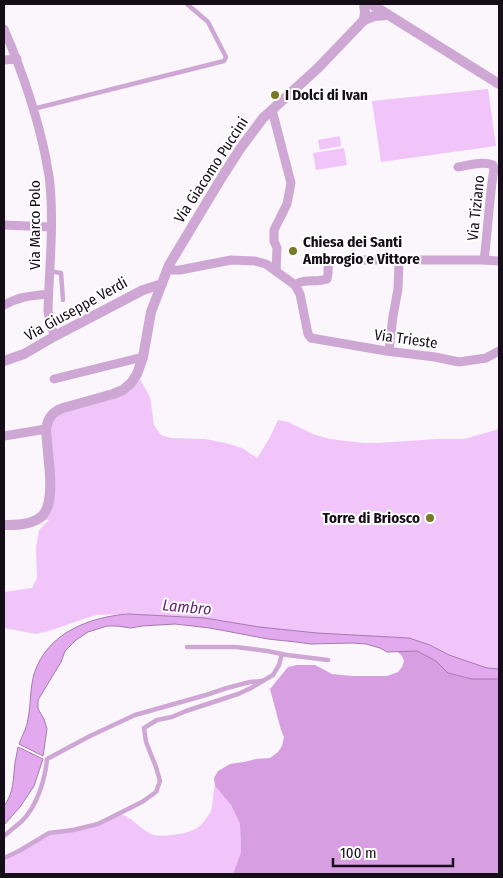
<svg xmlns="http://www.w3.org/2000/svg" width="503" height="878" font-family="'Fira Sans Condensed',sans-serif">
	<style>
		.green { fill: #f1c5f9 }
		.forest { fill: #d79ee2 }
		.water { fill: #e3a9ee; stroke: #a57aae }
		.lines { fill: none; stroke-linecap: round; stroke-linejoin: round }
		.service { stroke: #cea7d5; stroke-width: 4.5 }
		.minor { stroke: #cea7d5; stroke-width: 9 }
		.tertiary { stroke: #cea7d5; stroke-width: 10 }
		.poi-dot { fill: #777a22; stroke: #fff; stroke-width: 2 }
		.labels { text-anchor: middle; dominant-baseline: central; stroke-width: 4; stroke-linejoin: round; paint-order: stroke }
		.poi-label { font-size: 15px; font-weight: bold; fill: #150d17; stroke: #fff; text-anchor: start }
		.street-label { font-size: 15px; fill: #150d17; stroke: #fff }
		.water-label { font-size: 16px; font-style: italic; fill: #682475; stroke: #fff }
	</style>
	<rect width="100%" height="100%" fill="#fbf6fc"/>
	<g class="green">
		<path d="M488 89 496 146 381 162 372 101Z"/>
		<path d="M340 136 341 146 320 150 318 140Z"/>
		<path d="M344 148 347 165 316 170 313 153Z"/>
		<path d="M137 374 150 397 154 425 161 435 170 438 205 439 226 443 242 448 257 458 269 439 278 420 288 422 313 434 330 439 363 443H377L437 439H464L499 429V669L487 668 449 655 430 645 409 638 317 633 259 627 205 618 128 614 95 615 52 630 36 634 4 628V592L32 588 37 578 36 548 39 530 49 520 35 521 47 509 50 416 113 394Z"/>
		<path d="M215 786 231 805 240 824 241 852 233 874H4V858L49 833 98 824 118 813C132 817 139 828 151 834 160 838 189 834 197 828 201 826 207 817 210 813 214 806 212 795 215 786Z"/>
	</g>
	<path class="forest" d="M408 651H417L436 661 448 673 472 679H499V874H233L241 852 240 824 231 805 215 786 214 778 218 771 230 764 244 762 256 759 270 758 278 752 282 746 284 737 281 730 270 689 288 667 297 665H315L332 674 352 676H387L398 672 402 667 404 661 402 656 398 652Z"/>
	<g class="water">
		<path d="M128 614 205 618 259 627 317 633 409 638 430 645 449 655 487 668 499 669V679H472L448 673 436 661 417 651 387 652 380 648 366 644 352 643 311 644 296 642 268 639 210 628 175 624 142 626 131 628 117 626H107L88 632 76 640 65 651 61 662 38 700V709L44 719 47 729 43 756 19 744C22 736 27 728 28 719 31 704 30 688 34 674 47 633 89 617 128 614Z"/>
		<path d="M18 747 43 759 34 786 20 807 4 825V806C14 793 13 779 15 763 16 758 17 752 18 747Z"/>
	</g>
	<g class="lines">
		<g class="service">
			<path d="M33 109 224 61 226 57 208 22 187 4"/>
			<path d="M49 271 61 273 63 300"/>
			<path d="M187 647H236L267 651 287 655 328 660"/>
			<path d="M4 836C10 831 16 826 22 821 37 806 45 780 47 759L90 736 135 715 206 695 227 688 250 682 262 681"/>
			<path d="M4 858 19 851 49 833 73 830 98 824 142 802 156 792 160 781 156 767 146 742 144 728 157 720 172 717 186 711 238 694 251 688 273 675 279 665 282 654"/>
		</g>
		<g class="minor">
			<path d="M4 29C22 71 37 114 46 159 47 168 50 177 50 185 54 227 49 269 48 311L50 324 55 336"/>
			<path d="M4 60 17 59"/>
			<path d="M272 110 291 183 287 204 274 230V241L277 248 276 271"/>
			<path d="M458 167C469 165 482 161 493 165L494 169C489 199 488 230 484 260"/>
			<path d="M4 225 51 227"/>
			<path d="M167 270H180L231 260 255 261 266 264 295 285 300 294 308 334 311 338 386 351 435 357 459 362 486 358 499 351"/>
			<path d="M295 285C304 278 316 283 327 279 330 273 325 265 332 260H484L499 261"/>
			<path d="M4 305C21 296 30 296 48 294"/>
			<path d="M389 351 393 316 398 289 399 261"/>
			<path d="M54 379 143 357"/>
			<path d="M4 436 46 429"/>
		</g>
		<g class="tertiary">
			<path d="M364 4 365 12 364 20"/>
			<path d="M371 4 499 84"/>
			<path d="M4 361 24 354 55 336 143 290 162 284"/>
			<path d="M4 525C44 526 52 514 50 476 49 460 47 445 46 429 48 418 52 412 63 408L113 394 123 390 131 383 137 374 143 357 151 312 169 265 222 177 240 149 263 118 318 68 364 20 374 16 387 15"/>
		</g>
	</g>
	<g class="poi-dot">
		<circle cx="275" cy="95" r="5"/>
		<circle cx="293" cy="251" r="5"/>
		<circle cx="430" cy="518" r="5"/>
	</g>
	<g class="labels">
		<g class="poi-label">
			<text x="285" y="95">I Dolci di Ivan</text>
			<text x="303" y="242">Chiesa dei Santi<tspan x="303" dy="17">Ambrogio e Vittore</tspan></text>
			<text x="420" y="518" text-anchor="end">Torre di Briosco</text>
		</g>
		<g class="street-label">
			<text transform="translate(211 170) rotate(-57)">Via Giacomo Puccini</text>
			<text transform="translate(476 208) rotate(-84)">Via Tiziano</text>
			<text transform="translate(35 225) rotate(-90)">Via Marco Polo</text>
			<text transform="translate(76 309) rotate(-29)">Via Giuseppe Verdi</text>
			<text transform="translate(406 339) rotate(8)">Via Trieste</text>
		</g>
		<g class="water-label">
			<text transform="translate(187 607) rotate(5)">Lambro</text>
		</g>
	</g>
	<rect width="503" height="878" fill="none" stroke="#150d17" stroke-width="10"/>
	<path d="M333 858v8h120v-8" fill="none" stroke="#150d17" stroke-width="2.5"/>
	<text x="340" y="858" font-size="15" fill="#150d17" stroke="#ffffff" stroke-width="4" paint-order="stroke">100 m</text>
</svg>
